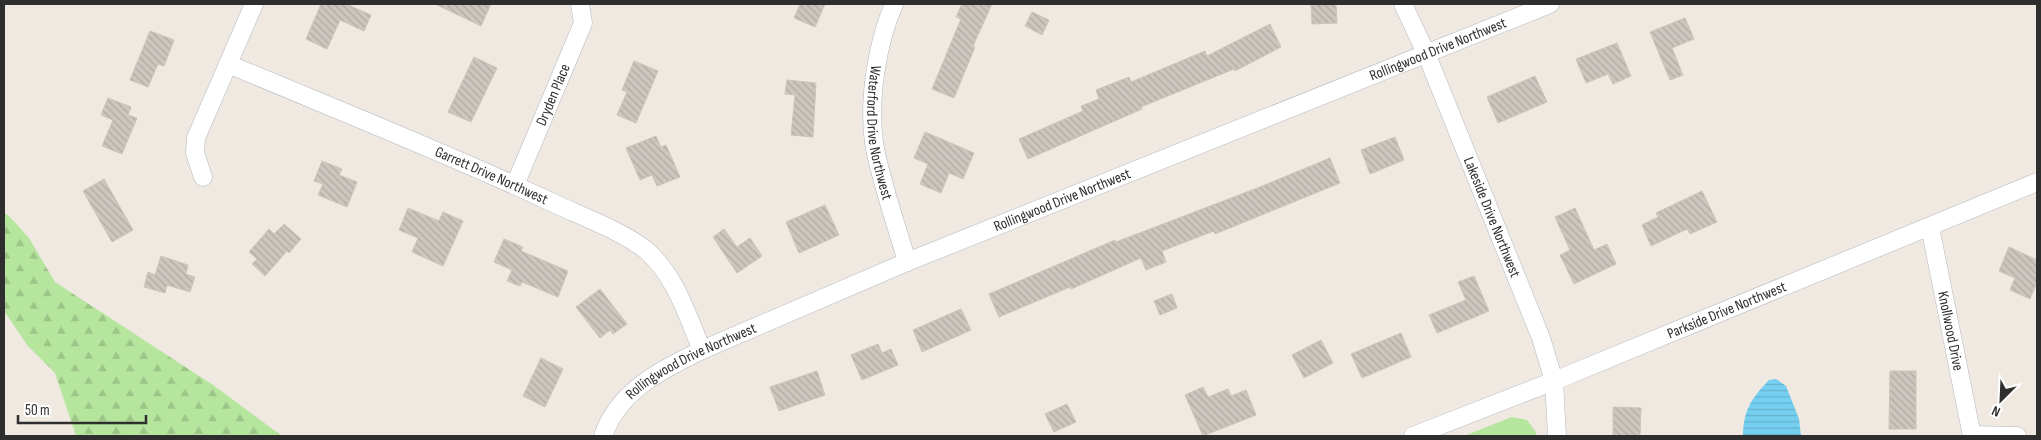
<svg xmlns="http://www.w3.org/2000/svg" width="2041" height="440" font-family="'Sofia Sans Condensed',sans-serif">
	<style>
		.green { fill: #b6e59e }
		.forest { fill: url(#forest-firs) }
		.water { fill: url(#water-rules) }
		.building { fill: url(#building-back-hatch); stroke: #cbc5ba }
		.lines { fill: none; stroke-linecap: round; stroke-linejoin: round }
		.street-casing { stroke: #b4b7c1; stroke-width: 19 }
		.street { stroke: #fff; stroke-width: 18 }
		.labels { text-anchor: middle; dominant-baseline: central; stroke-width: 5; stroke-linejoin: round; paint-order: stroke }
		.street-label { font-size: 15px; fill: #2e2e2e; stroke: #fff }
	</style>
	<defs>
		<pattern id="forest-firs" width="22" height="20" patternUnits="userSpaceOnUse" patternTransform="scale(1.25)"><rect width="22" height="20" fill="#b6e59e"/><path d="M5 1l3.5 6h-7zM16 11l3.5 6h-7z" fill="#9dc588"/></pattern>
		<pattern id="water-rules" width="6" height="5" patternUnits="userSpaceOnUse" patternTransform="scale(1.25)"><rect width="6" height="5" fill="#75cff0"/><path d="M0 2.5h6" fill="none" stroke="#66b2ce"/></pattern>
		<pattern id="building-back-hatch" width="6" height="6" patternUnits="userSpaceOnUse" patternTransform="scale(1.25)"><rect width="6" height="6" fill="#cbc7bf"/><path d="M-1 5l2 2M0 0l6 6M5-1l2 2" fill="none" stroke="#afaba4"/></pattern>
	</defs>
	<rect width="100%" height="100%" fill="#efe9e1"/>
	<path class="green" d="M1512 417 1527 420 1536 432V436H1464Z"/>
	<path class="forest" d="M4 213 9 216 29 238 55 282 213 385 282 436H76L55 373 28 346 4 311Z"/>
	<path class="water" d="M1776 379 1786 386 1799 419 1801 436H1743C1743 410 1752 398 1769 380Z"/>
	<g class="building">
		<path d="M321 4H346L371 15 364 31 340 20 327 49 306 39Z"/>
		<path d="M435 4H491L481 26Z"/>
		<path d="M800 4H825L815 27 794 18Z"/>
		<path d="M962 4H992L973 46 975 47 954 98 932 89 961 19 956 17Z"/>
		<path d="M1311 4H1336L1337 23 1312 24Z"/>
		<path d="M1032 12 1049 20 1042 35 1025 26Z"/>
		<path d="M1685 18 1694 39 1672 48 1683 75 1670 80 1650 32Z"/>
		<path d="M1270 24 1281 47 1235 71 1234 69 1141 107 1142 109 1028 159 1019 139 1083 111 1081 106 1099 99 1096 90 1129 77 1131 82 1205 51 1207 56Z"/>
		<path d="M150 31 174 40 164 66 158 64 148 87 130 80Z"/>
		<path d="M1617 43 1631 76 1613 84 1608 74 1586 83 1576 59Z"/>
		<path d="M474 57 497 68 471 122 448 112Z"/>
		<path d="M634 61 658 71 636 123 617 115 627 92 622 90Z"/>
		<path d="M1535 76 1547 102 1498 123 1487 97Z"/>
		<path d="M787 80 816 83 813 137 791 135 795 95 785 94Z"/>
		<path d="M108 98 131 107 128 115 137 118 122 154 102 146 113 120 101 115Z"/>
		<path d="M925 132 974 153 963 179 949 173 941 193 920 184 928 164 914 158Z"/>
		<path d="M656 136 661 147 666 145 680 177 657 186 652 175 640 180 626 148Z"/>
		<path d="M1395 137 1404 160 1370 174 1361 150Z"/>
		<path d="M1330 158 1340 183 1215 234 1214 231 1162 251 1166 262 1146 270 1141 258 1071 289 1070 287 999 317 989 294 1115 240 1116 242 1260 187Z"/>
		<path d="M322 161 342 169 339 175 357 182 347 207 318 195 323 184 314 181Z"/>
		<path d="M104 179 133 230 112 242 83 191Z"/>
		<path d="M1702 191 1717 222 1690 234 1687 229 1651 246 1642 225 1658 217 1656 213Z"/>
		<path d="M825 205 839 235 799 253 786 222Z"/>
		<path d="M408 208 439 221 443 212 463 221 443 266 412 252 418 238 399 230Z"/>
		<path d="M1575 208 1594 250 1607 244 1616 264 1574 284 1560 255 1570 250 1555 217Z"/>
		<path d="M284 224 301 239 289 253 287 251 265 276 252 264 257 259 249 252 269 229 274 234Z"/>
		<path d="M724 229 737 247 750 238 762 256 737 273 713 237Z"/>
		<path d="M504 239 523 247 521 251 568 271 558 297 522 282 520 286 507 281 512 270 494 262Z"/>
		<path d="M2009 247 2037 260V282L2030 299 2010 290 2015 278 1999 271Z"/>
		<path d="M161 256 188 265 186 274 195 277 190 292 167 285 165 293 144 287 148 272 155 275Z"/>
		<path d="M1474 276 1489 311 1437 333 1429 315 1466 300 1458 282Z"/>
		<path d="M600 289 627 324 613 334 610 330 600 338 576 307Z"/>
		<path d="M1172 294 1177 308 1160 315 1154 301Z"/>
		<path d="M961 309 971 330 922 352 913 330Z"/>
		<path d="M1401 333 1411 357 1362 378 1351 354Z"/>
		<path d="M1321 340 1333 363 1304 378 1292 355Z"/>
		<path d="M878 344 882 353 891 349 898 365 862 380 851 355Z"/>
		<path d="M541 358 563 369 545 407 523 396Z"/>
		<path d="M817 371 825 395 779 411 770 387Z"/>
		<path d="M1890 371H1916V429H1889Z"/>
		<path d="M1203 387 1208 397 1228 389 1231 396 1246 390 1256 415 1203 436 1185 395Z"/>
		<path d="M1067 404 1076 422 1054 432 1045 414Z"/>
		<path d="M1613 407 1641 408 1640 436H1613Z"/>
	</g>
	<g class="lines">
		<g class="street-casing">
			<g id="street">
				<path id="s1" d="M894 4C877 43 868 100 874 143 881 183 896 223 907 262"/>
				<path id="s2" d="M1403 4 1426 53 1541 338 1554 381 1557 436"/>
				<path id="s3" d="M228 64C335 109 444 152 549 201 578 215 623 231 647 251 676 277 687 315 702 350"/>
				<path d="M203 177 195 153 196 138 254 4"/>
				<path id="s4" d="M515 185 583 23 580 4"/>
				<path id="s5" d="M1930 227 1972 436"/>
				<path d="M1972 435 2017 436"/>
				<path id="s6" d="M603 436C619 390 660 371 702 350L907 262 1550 4"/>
				<path id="s7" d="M1413 436 1554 381 2037 182"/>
			</g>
		</g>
		<use href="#street" class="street"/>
	</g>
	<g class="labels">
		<g class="street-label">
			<text stroke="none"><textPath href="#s6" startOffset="930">Rollingwood Drive Northwest</textPath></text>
			<text stroke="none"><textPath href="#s4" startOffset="98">Dryden Place</textPath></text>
			<text stroke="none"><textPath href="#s1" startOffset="132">Waterford Drive Northwest</textPath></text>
			<text stroke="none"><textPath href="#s3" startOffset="286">Garrett Drive Northwest</textPath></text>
			<text stroke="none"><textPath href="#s6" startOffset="525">Rollingwood Drive Northwest</textPath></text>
			<text stroke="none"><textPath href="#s2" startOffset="231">Lakeside Drive Northwest</textPath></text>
			<text stroke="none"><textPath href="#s7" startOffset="338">Parkside Drive Northwest</textPath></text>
			<text stroke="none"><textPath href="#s5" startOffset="106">Knollwood Drive</textPath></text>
			<text stroke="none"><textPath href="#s6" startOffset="120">Rollingwood Drive Northwest</textPath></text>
		</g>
	</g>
	<rect width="2041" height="440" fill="none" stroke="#2e2e2e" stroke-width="10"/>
	<g transform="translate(2001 400) rotate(204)" stroke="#ffffff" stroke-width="4" paint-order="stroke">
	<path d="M0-4L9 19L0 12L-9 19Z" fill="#2e2e2e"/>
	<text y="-8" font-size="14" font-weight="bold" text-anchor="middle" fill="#2e2e2e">N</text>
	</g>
	<path d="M18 415v8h128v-8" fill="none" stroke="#2e2e2e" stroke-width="2.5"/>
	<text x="25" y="415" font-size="15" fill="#2e2e2e" stroke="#ffffff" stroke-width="4" paint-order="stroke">50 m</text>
</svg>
